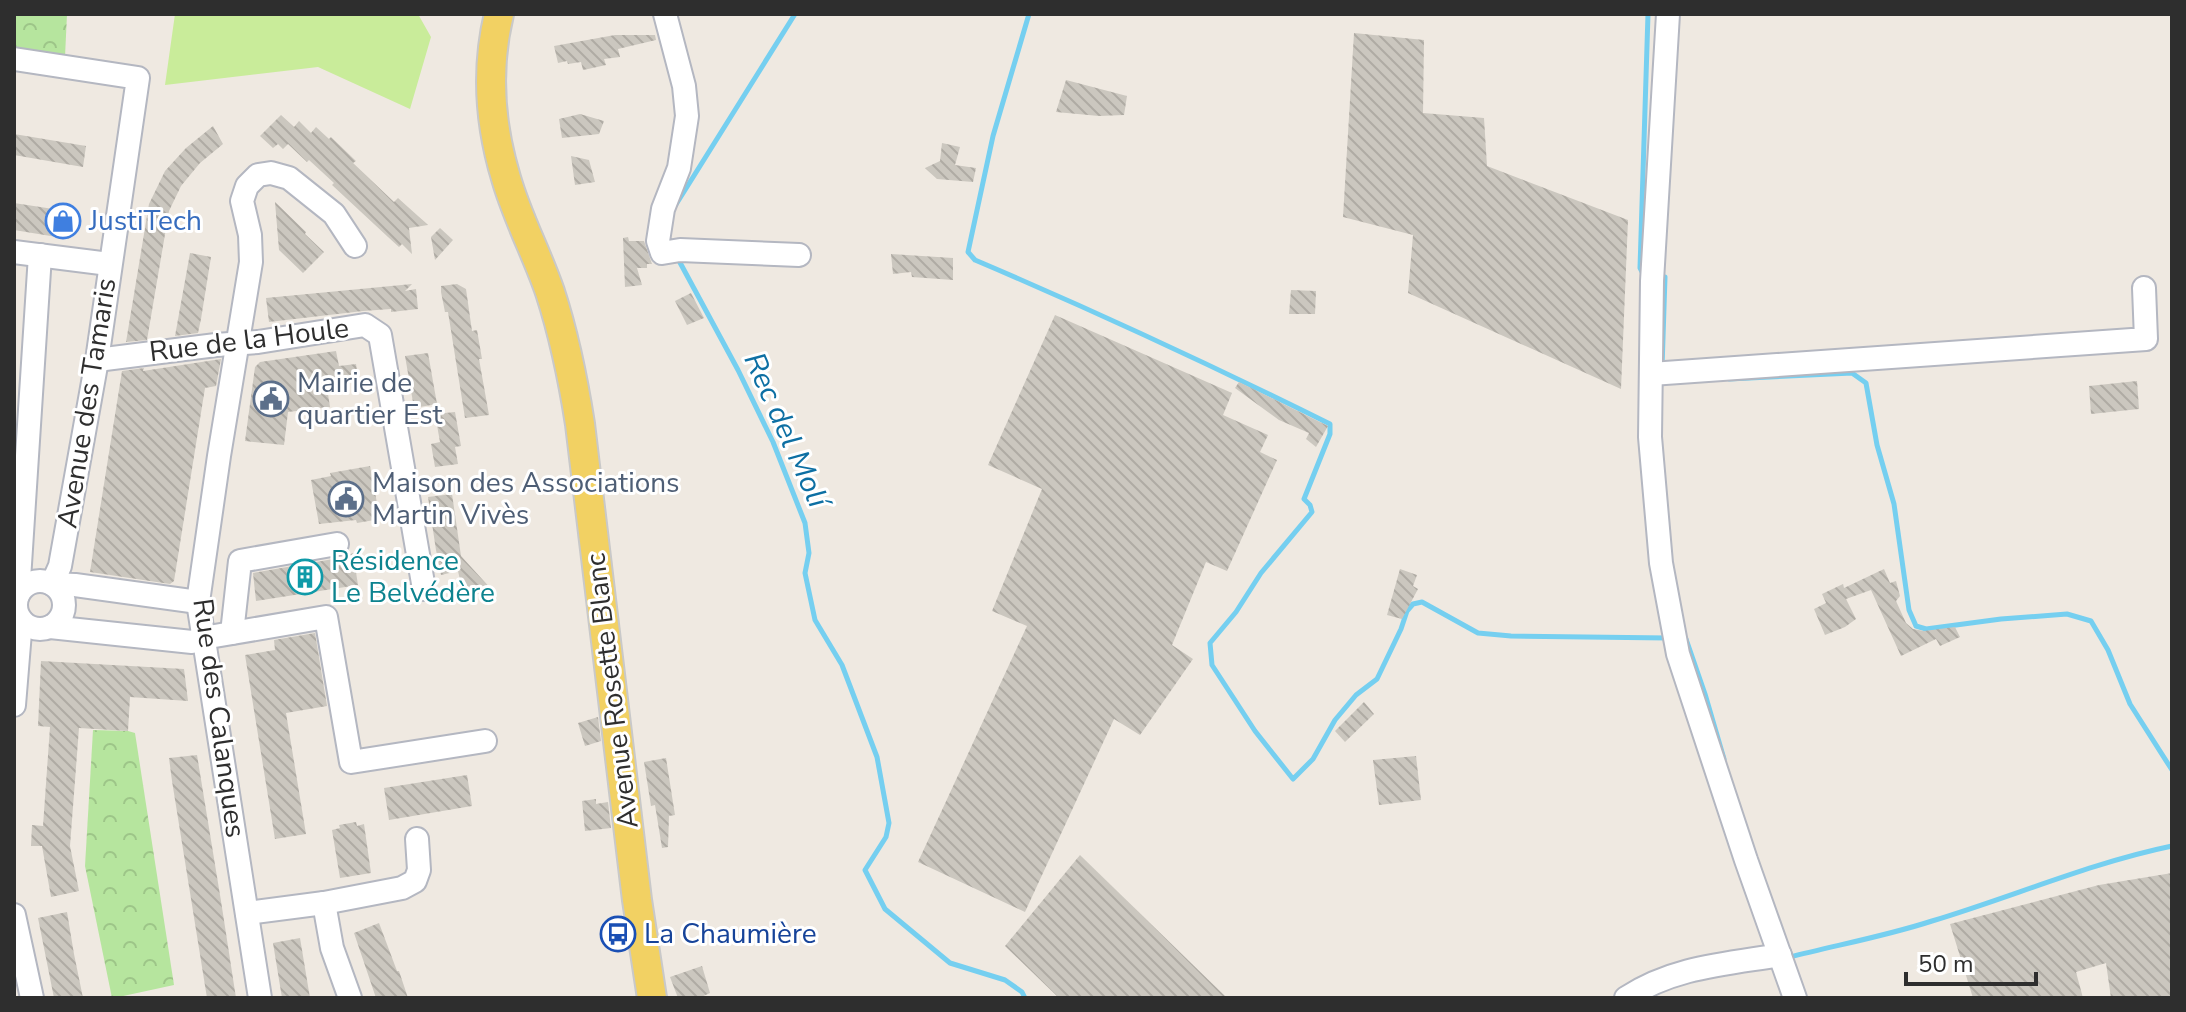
<svg xmlns="http://www.w3.org/2000/svg" width="2186" height="1012" font-family="'Nunito Sans',sans-serif">
	<style>
		.forest { fill: url(#forest-crowns) }
		.pitch { fill: #c9ec9a }
		.lines { fill: none; stroke-linecap: round; stroke-linejoin: round }
		.stream { stroke: #75cff0; stroke-width: 5 }
		.building { fill: url(#building-back-hatch) }
		.minor-casing { stroke: #b4b7c1; stroke-width: 26 }
		.major-casing { stroke: #c9c9c9; stroke-width: 32 }
		.minor { stroke: #fff; stroke-width: 22 }
		.major { stroke: #f2d163; stroke-width: 28 }
		.labels { text-anchor: middle; dominant-baseline: central; stroke-width: 6; stroke-linejoin: round; paint-order: stroke }
		.shop-label { font-size: 28px; fill: #366cbe; stroke: #fff; text-anchor: start }
		.street-label { font-size: 28px; fill: #2e2e2e; stroke: #fff }
		.service-label { font-size: 28px; fill: #4e5e75; stroke: #fff; text-anchor: start }
		.culture-label { font-size: 28px; fill: #0d838f; stroke: #fff; text-anchor: start }
		.transit-label { font-size: 28px; fill: #164399; stroke: #fff; text-anchor: start }
		.water-label { font-size: 30px; font-style: italic; fill: #0d6fa3; stroke: #fff }
	</style>
	<defs>
		<pattern id="forest-crowns" width="20" height="18" patternUnits="userSpaceOnUse" patternTransform="scale(2)"><rect width="20" height="18" fill="#b6e59e"/><path d="M2 6a3 3 0 1 1 6 0M12 15a3 3 0 1 1 6 0" fill="none" stroke="#9dc588"/></pattern>
		<pattern id="building-back-hatch" width="6" height="6" patternUnits="userSpaceOnUse" patternTransform="scale(2)"><rect width="6" height="6" fill="#cbc7bf"/><path d="M-1 5l2 2M0 0l6 6M5-1l2 2" fill="none" stroke="#afaba4"/></pattern>
	</defs>
	<rect width="100%" height="100%" fill="#efe9e1"/>
	<g class="forest">
		<path d="M14 14H67L65 57 14 49Z"/>
		<path d="M93 730 128 731 135 733 174 985 114 998H112L85 866Z"/>
	</g>
	<path class="pitch" d="M175 14H418L431 37 410 109 318 67 165 85Z"/>
	<g class="lines">
		<g class="stream">
			<path d="M1029 14 993 136 968 252 975 260C1095 311 1213 366 1330 424V434L1304 499 1310 505 1312 512 1261 573 1236 612 1210 643 1212 665 1255 731 1293 779 1313 759 1335 720 1356 695 1377 679 1401 629 1407 611 1413 604 1422 602 1478 633 1511 636 1668 638"/>
			<path d="M675 206 795 14"/>
			<path d="M677 257 738 370 773 442 805 523 809 553 805 573 815 620 842 665 877 757 889 823 886 837 865 870 885 909 950 963 1005 980 1022 992 1025 998"/>
			<path d="M1644 276 1640 268 1648 14"/>
			<path d="M1662 368 1665 277"/>
			<path d="M1729 379 1852 373 1866 383 1877 445 1894 504 1909 610 1916 626 1926 629 2001 619 2067 614 2091 621 2108 650 2130 704 2172 770"/>
			<path d="M1682 639H1686L1705 694 1724 759"/>
			<path d="M1789 954 1790 957C1837 945 1886 936 1932 921 2012 897 2090 863 2172 846"/>
		</g>
	</g>
	<g class="building">
		<path d="M1354 33 1424 40 1423 113 1484 118 1487 166 1628 220 1621 389 1408 293 1413 235 1343 217Z"/>
		<path d="M615 35H655L656 40 618 49 620 57 604 59 606 65 588 69 583 70 581 62 568 64 567 61 558 63 554 46Z"/>
		<path d="M1066 80 1127 96 1124 115 1099 116 1056 112Z"/>
		<path d="M580 114 604 121 599 134 562 138 559 119Z"/>
		<path d="M281 115 294 127 299 121 311 133 316 127 329 139 331 137 356 161 353 163 394 202 398 198 428 225 409 228 412 254 402 244 399 247 388 237 332 185 334 183 309 160 307 162 288 144 283 149 278 144 273 148 260 136Z"/>
		<path d="M213 126 223 144 200 163 181 186 169 211 147 340 126 342 149 204 165 171 186 148Z"/>
		<path d="M14 134 86 146 83 167 14 155Z"/>
		<path d="M942 143 960 147 955 165 976 168 973 182 937 179 925 168 940 161Z"/>
		<path d="M571 156 589 160 595 182 575 185Z"/>
		<path d="M275 202 306 232 305 234 324 252 303 273 279 250Z"/>
		<path d="M14 203 73 212 69 239 14 230Z"/>
		<path d="M440 228 453 240 435 260 431 237Z"/>
		<path d="M628 237 629 241H644L652 264H647V268H637L642 285 625 287 623 238Z"/>
		<path d="M190 253 211 257 201 319 198 333 175 336Z"/>
		<path d="M891 254 953 258V280L912 277 911 272 893 274Z"/>
		<path d="M412 284 405 291 416 289 418 309 391 312V309L363 311 269 322 266 298Z"/>
		<path d="M457 284 466 289 472 331 477 330 482 359H479L489 415 465 418 448 312H445L441 292V286Z"/>
		<path d="M1291 290 1316 291 1315 314H1289Z"/>
		<path d="M691 293 704 318 687 325 675 301Z"/>
		<path d="M1055 315 1232 393 1223 415 1268 435 1260 452 1277 460 1227 571 1206 562 1172 645 1193 659 1140 735 1114 719 1025 912 918 862 1027 626 992 611 1042 489 988 465Z"/>
		<path d="M336 351 339 366 356 364 358 377 326 381 330 407 288 412 284 445 245 441 255 367 260 362Z"/>
		<path d="M428 353 437 404 414 408 405 356Z"/>
		<path d="M221 359 216 386 205 388 174 581 170 584 90 572 122 371 144 368 143 371Z"/>
		<path d="M2137 381 2139 409 2091 414 2089 386Z"/>
		<path d="M1239 382 1328 426 1316 447 1306 439 1309 433 1279 420 1235 388Z"/>
		<path d="M455 412 461 446 455 447 458 464 435 467 431 444 440 442 435 414Z"/>
		<path d="M370 466 380 519 357 523 356 520 319 524 311 480 331 476 330 473Z"/>
		<path d="M452 494 461 556 492 590 469 597 463 593 458 571 441 575 436 550 428 497Z"/>
		<path d="M353 553 358 585 256 601 253 573 339 558Z"/>
		<path d="M1400 569 1417 575 1413 586 1418 589 1402 619 1387 615Z"/>
		<path d="M1884 569 1890 583 1896 581 1900 596 1896 601 1906 623 1913 629 1924 631 1955 627 1960 637 1940 646 1936 639 1901 656 1871 590 1846 599 1856 619 1845 627 1825 635 1814 609 1826 603 1822 594 1843 584 1844 588Z"/>
		<path d="M315 633 327 706 286 713 306 834 275 839 245 655 275 650 274 640Z"/>
		<path d="M41 661 184 669 188 701 130 697 128 731 79 728 70 846 79 891 51 897 42 846H31L32 825 43 826 50 727 38 726Z"/>
		<path d="M1364 702 1374 714 1345 742 1335 731Z"/>
		<path d="M598 717 601 741 585 746 578 723Z"/>
		<path d="M197 755 221 901 236 998H207L172 781 169 758Z"/>
		<path d="M1416 756 1421 800 1379 805 1373 760Z"/>
		<path d="M666 758 675 815 669 816 668 847 662 848 655 805 651 806 644 762Z"/>
		<path d="M467 775 472 806 389 820 384 788Z"/>
		<path d="M596 799V804L608 802 611 828 585 831 582 801Z"/>
		<path d="M356 822 357 826 364 824 371 873 340 878 332 830 340 828 339 825Z"/>
		<path d="M1080 855 1227 998H1059L1005 946Z"/>
		<path d="M2172 873V998H2111L2106 963 2076 972 2083 998H1973L1950 924 2099 885Z"/>
		<path d="M67 912 74 954 83 998H54L38 918Z"/>
		<path d="M379 923 397 971H399L408 998H376L354 933Z"/>
		<path d="M300 938 310 998H282L273 943Z"/>
		<path d="M702 966 710 993 699 998H678L670 977Z"/>
	</g>
	<g class="lines">
		<g class="minor-casing">
			<g id="minor">
				<path d="M665 14 684 86 687 116 679 168 663 209 658 241 662 253 680 250 799 255"/>
				<path d="M1668 14 1652 281 1650 437 1661 563 1678 654 1746 860 1795 998"/>
				<path d="M14 59 138 78 97 360 60 566 52 584 75 585 198 602"/>
				<path d="M14 252 109 264"/>
				<path d="M97 360 216 345 258 342 365 325 380 335 424 589"/>
				<path d="M1651 374 2146 339 2144 288"/>
				<circle cx="40" cy="605" r="24"/>
				<path d="M18 595 40 255"/>
				<path d="M14 623 21 620 14 705"/>
				<path d="M50 627 192 642 203 638 326 617 351 762 485 741"/>
				<path d="M232 633 240 561 337 544"/>
				<path d="M324 903 332 948 350 998"/>
				<path d="M247 913 324 903 402 888 415 881 419 870 417 839"/>
				<path d="M14 915 32 998"/>
				<path d="M260 998 198 602 219 456 251 262 250 235 242 201 247 186 258 175 271 173 289 178 334 214 355 246"/>
				<path d="M1626 998C1673 967 1725 964 1780 955"/>
			</g>
		</g>
		<g class="major-casing">
			<path id="major" d="M499 14C486 68 490 125 506 178 517 217 537 254 550 292 564 335 573 379 580 424L637 900 652 998"/>
		</g>
		<use href="#minor" class="minor"/>
		<use href="#major" class="major"/>
	</g>
	<defs>
		<g id="shop-ring" transform="scale(1.8)"><circle r="9.5" fill="#fff" stroke="#3f7fe0" stroke-width="1.5"/><path d="M-5-2.5h2.3a2.7 3.5 0 0 1 5.4 0H5L5.5 6h-11ZM-1.5-2.5h3a1.5 2.3 0 0 0-3 0Z" fill="#3f7fe0"/></g>
		<g id="civic-ring" transform="scale(1.8)"><circle r="9.5" fill="#fff" stroke="#5c6f8a" stroke-width="1.5"/><path d="M-.6-6.5H3V-4.5H.6V-3L4-1V1h2V6H-6V1h2V-1L-.6-3ZM-1.2 2.5V6h2.4V2.5Z" fill="#5c6f8a"/></g>
		<g id="building-ring" transform="scale(1.8)"><circle r="9.5" fill="#fff" stroke="#0f9aa8" stroke-width="1.5"/><path d="M-4-6H4V6H1V3H-1V6H-4ZM-2.5-4.3h1.7v1.8h-1.7ZM.8-4.3h1.7v1.8H.8ZM-2.5-1h1.7V.8h-1.7ZM.8-1h1.7V.8H.8Z" fill="#0f9aa8"/></g>
		<g id="bus-ring" transform="scale(1.8)"><circle r="9.5" fill="#fff" stroke="#1a4fb4" stroke-width="1.5"/><path d="M-5-6H5V4H4V6H2V4H-2V6H-4V4H-5ZM-3.5-4V0h7V-4ZM-3.5 1.2v1.5H-2V1.2ZM2 1.2v1.5H3.5V1.2Z" fill="#1a4fb4"/></g>
	</defs>
	<g fill-rule="evenodd">
		<use href="#shop-ring" x="63" y="221"/>
		<use href="#civic-ring" x="271" y="399"/>
		<use href="#civic-ring" x="346" y="499"/>
		<use href="#building-ring" x="305" y="577"/>
		<use href="#bus-ring" x="618" y="934"/>
	</g>
	<g class="labels">
		<g class="shop-label">
			<text x="89" y="221">JustiTech</text>
		</g>
		<g class="street-label">
			<text transform="translate(249 340) rotate(-7)">Rue de la Houle</text>
			<text transform="translate(87 403) rotate(-81)">Avenue des Tamaris</text>
			<text transform="translate(612 691) rotate(-97)">Avenue Rosette Blanc</text>
			<text transform="translate(219 718) rotate(82)">Rue des Calanques</text>
		</g>
		<g class="service-label">
			<text x="297" y="383">Mairie de<tspan x="297" dy="32">quartier Est</tspan></text>
			<text x="372" y="483">Maison des Associations<tspan x="372" dy="32">Martin Vivès</tspan></text>
		</g>
		<g class="culture-label">
			<text x="331" y="561">Résidence<tspan x="331" dy="32">Le Belvédère</tspan></text>
		</g>
		<g class="transit-label">
			<text x="644" y="934">La Chaumière</text>
		</g>
		<g class="water-label">
			<text transform="translate(786 430) rotate(66)">Rec del Molí</text>
		</g>
	</g>
	<rect width="2186" height="1012" fill="none" stroke="#2e2e2e" stroke-width="32"/>
	<path d="M1906 972v12h130v-12" fill="none" stroke="#2e2e2e" stroke-width="4"/>
	<text x="1918" y="972" font-size="24" fill="#2e2e2e" stroke="#ffffff" stroke-width="6" paint-order="stroke">50 m</text>
</svg>
